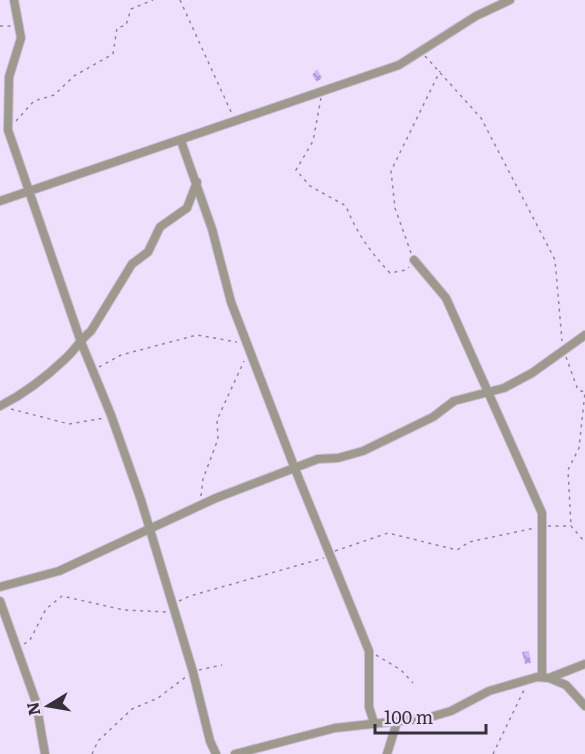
<svg xmlns="http://www.w3.org/2000/svg" width="585" height="754" font-family="Literata,serif">
	<style>
		.building { fill: url(#building-cross-hatch) }
		.lines { fill: none; stroke-linecap: round; stroke-linejoin: round }
		.minor-casing { stroke: #c9bdd5; stroke-width: 10 }
		.path { stroke: #91879a; stroke-width: 1.5; stroke-dasharray: 3 4.5; stroke-linecap: butt }
		.minor { stroke: #9d998c; stroke-width: 8 }
	</style>
	<defs>
		<pattern id="building-cross-hatch" width="8" height="8" patternUnits="userSpaceOnUse" patternTransform="scale(1.5)"><rect width="8" height="8" fill="#d1b4fb"/><path d="M0 0l8 8M0 8l8-8" fill="none" stroke="#aa93cc"/></pattern>
	</defs>
	<rect width="100%" height="100%" fill="#eee0fc"/>
	<g class="building">
		<path d="M317 69 322 78 317 82 312 75Z"/>
		<path d="M529 651 531 663 525 664 522 652Z"/>
	</g>
	<g class="lines">
		<g class="minor-casing">
			<g id="minor">
				<path d="M14 0 21 38 9 77 8 130 81 342 111 415 141 500 193 672 210 741 216 754"/>
				<path d="M181 141 212 229 231 302 295 469 369 651V707L374 723"/>
				<path d="M0 201 399 65 476 16 510 0"/>
				<path d="M414 260 446 298 542 513V677"/>
				<path d="M0 406C24 394 46 377 65 359 75 350 81 339 91 331L132 264 148 252 160 227 187 208 197 182"/>
				<path d="M0 587 59 571 216 498 318 459 338 458 363 451 433 417 454 401 504 388 532 373 585 335"/>
				<path d="M0 601 36 702 45 754"/>
				<path d="M549 678 566 685 585 706"/>
				<path d="M235 754 335 728 427 718 451 711 489 691 537 677 549 678 585 664"/>
				<path d="M387 754 397 722"/>
			</g>
		</g>
		<g class="path">
			<path d="M180 0 232 114"/>
			<path d="M0 26H11"/>
			<path d="M425 56 481 118 551 252 555 260 562 341"/>
			<path d="M321 98 313 141 296 170 310 186 346 206C356 232 371 253 390 273L406 270 409 267"/>
			<path d="M16 121 34 101 54 95 74 76 113 54 117 28 126 25 131 9 153 0"/>
			<path d="M411 253 395 208 391 171 440 71"/>
			<path d="M566 357 578 390 585 392 579 448 568 470 571 526"/>
			<path d="M99 367 121 355 197 335 237 342"/>
			<path d="M11 409 69 424 105 418"/>
			<path d="M201 496 203 479 218 439 217 420 244 361"/>
			<path d="M548 526H571L585 542"/>
			<path d="M335 551 388 533 457 550 469 542 535 528"/>
			<path d="M179 601 190 596 324 558"/>
			<path d="M24 644 30 640 46 609 62 596 124 610 167 612"/>
			<path d="M376 655 401 670 413 683"/>
			<path d="M199 670 222 665"/>
			<path d="M92 754 98 741 132 709 158 698 187 676"/>
			<path d="M493 754 524 690"/>
		</g>
		<use href="#minor" class="minor"/>
	</g>
	<g transform="translate(48 706) rotate(259)" stroke="#eee0fc" stroke-width="4.5" paint-order="stroke">
	<path d="M0-4.5L10 22L0 15L-10 22Z" fill="#36303b"/>
	<text y="-9" font-size="16" font-weight="bold" text-anchor="middle" fill="#36303b">N</text>
	</g>
	<path d="M375 724v9h111v-9" fill="none" stroke="#36303b" stroke-width="3"/>
	<text x="384" y="724" font-size="18" fill="#36303b" stroke="#eee0fc" stroke-width="4.5" paint-order="stroke">100 m</text>
</svg>
